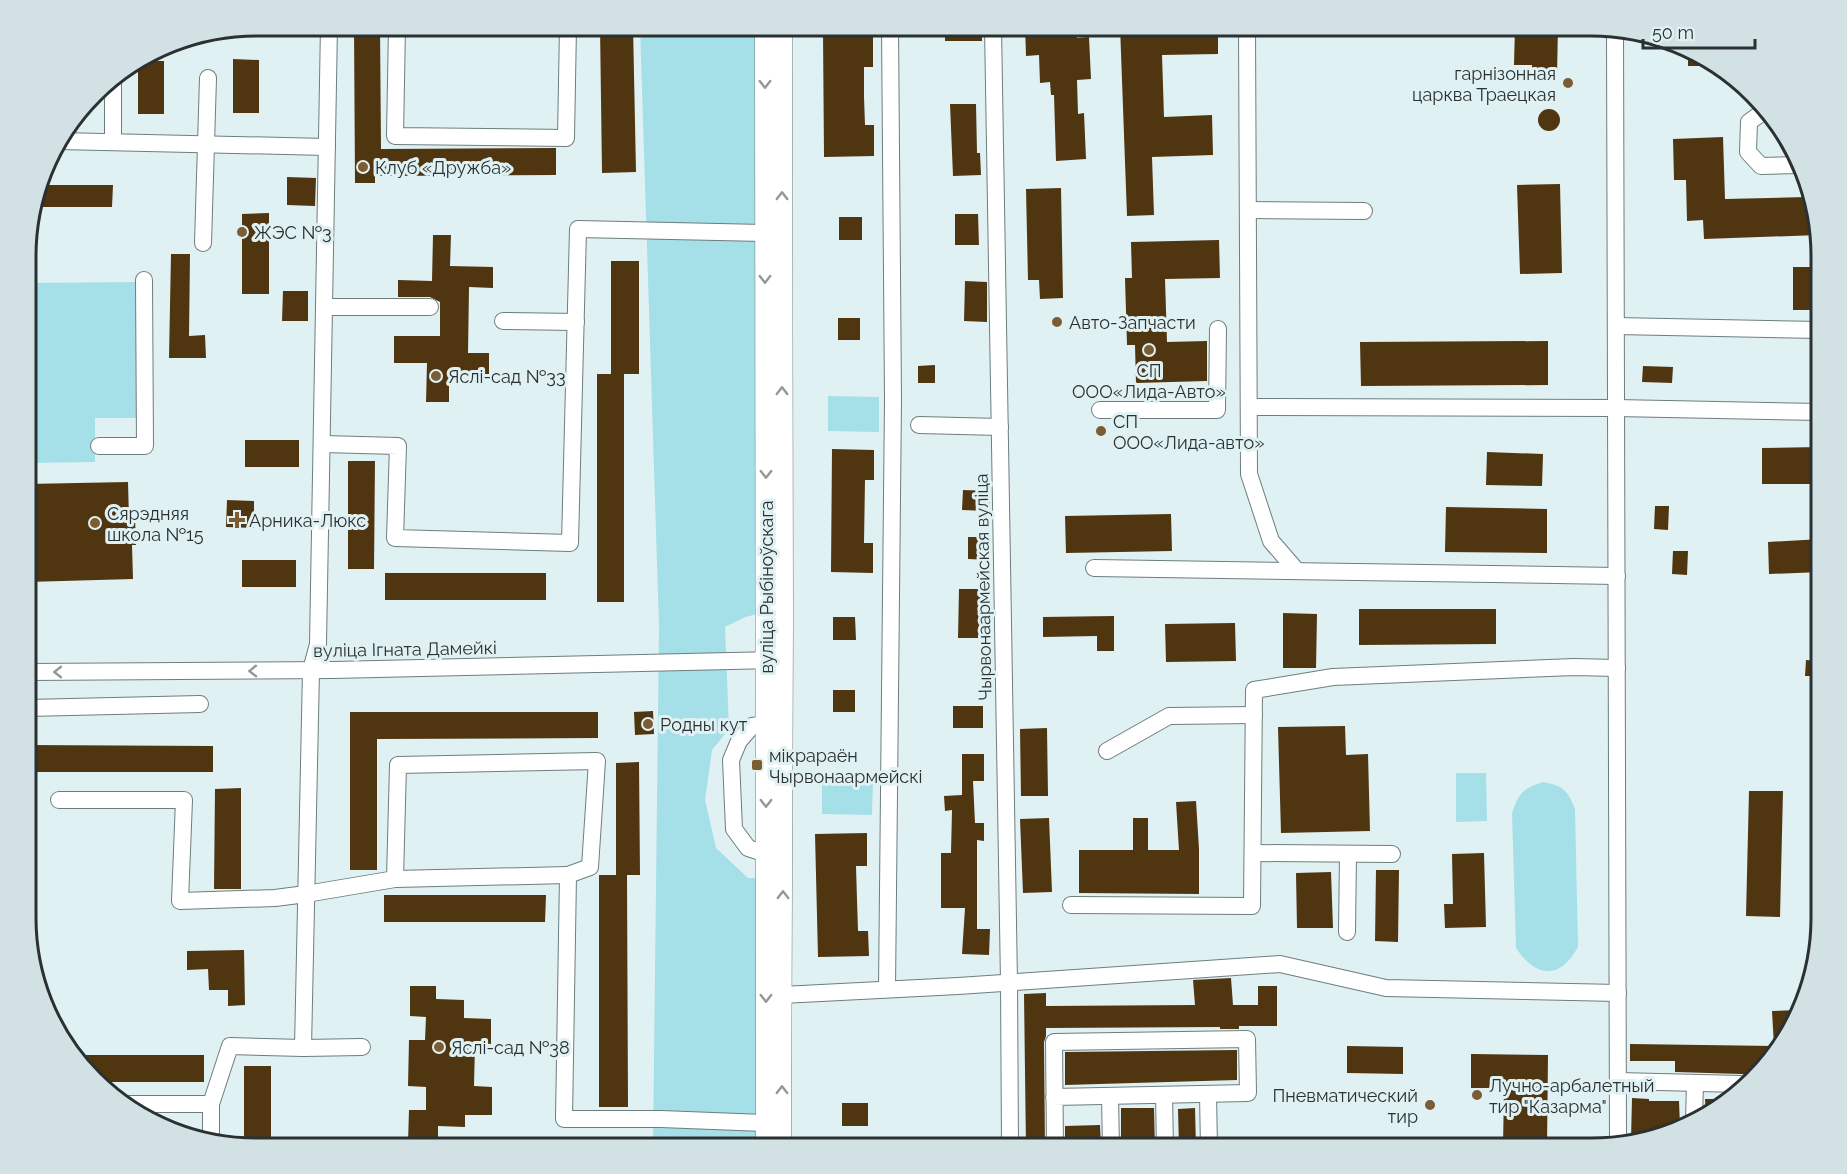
<svg xmlns="http://www.w3.org/2000/svg" width="1847" height="1174" font-family="Raleway,sans-serif">
	<style>
		.green { fill: #a5dfe7 }
		.building { fill: #4f3510 }
		.lines { fill: none; stroke-linecap: round; stroke-linejoin: round }
		.minor-casing { stroke: #6e7d7f; stroke-width: 18 }
		.major-casing { stroke: #6e7d7f; stroke-width: 21 }
		.minor { stroke: #fff; stroke-width: 16 }
		.major { stroke: #fff; stroke-width: 20 }
		.oneway { stroke: #959898 }
		.poi-dot { fill: #7c5c32; stroke: #e0f1f3; stroke-width: 2 }
		.labels { text-anchor: middle; dominant-baseline: central; stroke-width: 6; stroke-linejoin: round; paint-order: stroke }
		.poi-label { font-size: 18px; fill: #2b3132; stroke: #e0f1f3; text-anchor: start }
		.street-label { font-size: 18px; fill: #2b3132; stroke: #e0f1f3 }
		.rim { fill: none; stroke: #2b3132; stroke-width: 3 }
	</style>
	<rect width="100%" height="100%" fill="#e0f1f3"/>
	<g class="green">
		<path d="M640 26H760L766 612 745 617 725 627 729 729 712 750 705 800 716 848 748 878H765V1148H653L659 626Z"/>
		<path d="M140 282 142 418H95V462L27 463V283Z"/>
		<path d="M828 396 879 397V432L828 431Z"/>
		<path d="M1456 773H1486L1487 821 1456 822Z"/>
		<path d="M822 779H873L872 815 822 814Z"/>
		<path d="M1543 782C1564 786 1567 790 1575 809L1578 947C1560 980 1536 978 1516 948L1512 813C1519 792 1523 789 1543 782Z"/>
	</g>
	<g class="building">
		<path d="M354 26H380L381 149 556 148V175L375 176V183H355Z"/>
		<path d="M600 26H633L636 172 602 173Z"/>
		<rect x="945" y="26" width="37" height="15"/>
		<path d="M1025 26H1076L1077 38 1089 37 1091 79 1077 80 1078 114 1084 113 1086 159 1056 161 1054 95H1051L1050 82 1040 83 1039 55 1026 56Z"/>
		<path d="M1120 26H1218V54L1162 55 1164 117 1212 115 1213 155 1152 157 1154 215 1127 216Z"/>
		<path d="M1515 26H1558L1557 76H1532V65H1514Z"/>
		<path d="M873 31V67H864V97L865 125H874V156L824 157 823 32Z"/>
		<path d="M1688 49 1719 65 1720 66H1688Z"/>
		<path d="M233 59 259 60V113H233Z"/>
		<path d="M140 61H164V114H138V62Z"/>
		<path d="M950 104H976L977 153H980L981 175 953 176Z"/>
		<circle cx="1549" cy="120" r="11"/>
		<path d="M1723 137 1725 199 1807 197 1819 235 1704 239 1703 220 1687 221 1686 180H1674L1673 139Z"/>
		<path d="M287 177 316 178 315 206 287 205Z"/>
		<path d="M1560 184 1562 273 1520 274 1517 185Z"/>
		<path d="M40 185H113L112 207H33Z"/>
		<path d="M1061 188 1063 298 1040 299 1039 280H1028L1026 189Z"/>
		<path d="M269 213V294H242V214Z"/>
		<path d="M955 214H978L979 245H955Z"/>
		<rect x="839" y="217" width="23" height="23"/>
		<path d="M433 235H451L450 266 493 267V288L469 287 468 353H489V374H449V402H426L427 363H394V336H440V302L430 297H398V280L432 281Z"/>
		<path d="M1219 240 1220 278 1165 279 1167 342 1207 341V381L1136 383 1135 345H1127L1125 278H1132L1131 242Z"/>
		<path d="M171 254H190L189 336 205 335 206 358H169Z"/>
		<path d="M611 261H639V374H624V602H597V374H611Z"/>
		<rect x="1793" y="267" width="28" height="43"/>
		<path d="M965 281 987 282V322L964 321Z"/>
		<path d="M283 291H308V321H282Z"/>
		<rect x="838" y="318" width="22" height="22"/>
		<path d="M1548 341V385L1361 386 1360 342Z"/>
		<path d="M935 365V383H918V366Z"/>
		<path d="M1643 366 1673 367 1672 383 1642 382Z"/>
		<rect x="245" y="440" width="54" height="27"/>
		<path d="M1821 447V484H1762V448Z"/>
		<path d="M832 449 874 450V480H865L864 543H873V573L831 572Z"/>
		<path d="M1487 452 1543 454 1542 486 1486 485Z"/>
		<path d="M348 461H375L374 569H348Z"/>
		<path d="M128 482 129 518H135L136 545H132L133 579 27 582V484Z"/>
		<path d="M963 490 990 491 989 511 962 510Z"/>
		<path d="M227 500 254 501V528L226 527Z"/>
		<path d="M1655 506H1669L1668 530 1654 529Z"/>
		<path d="M1446 507 1547 509V553L1445 552Z"/>
		<path d="M1171 514 1172 551 1066 553 1065 516Z"/>
		<path d="M968 537H990V560L968 559Z"/>
		<path d="M1821 539V572L1769 574 1768 542Z"/>
		<path d="M1673 551H1688L1687 575 1672 574Z"/>
		<rect x="242" y="560" width="54" height="27"/>
		<rect x="385" y="573" width="161" height="27"/>
		<path d="M959 589H983V638H958Z"/>
		<path d="M1359 609H1496V644L1359 645Z"/>
		<path d="M1283 613 1317 614 1316 668H1283Z"/>
		<path d="M1114 616V651H1097V636L1043 637V617Z"/>
		<path d="M833 617H855L856 640H833Z"/>
		<path d="M1235 623 1236 661 1166 662 1165 624Z"/>
		<path d="M1806 660 1821 661V676H1805Z"/>
		<rect x="833" y="690" width="22" height="22"/>
		<rect x="953" y="706" width="30" height="22"/>
		<path d="M653 711 654 734 635 735 634 712Z"/>
		<path d="M350 712H598V738L377 739V870H350Z"/>
		<path d="M1345 726 1346 755 1368 754 1370 831 1281 833 1278 727Z"/>
		<path d="M1047 728 1048 796H1021L1020 729Z"/>
		<path d="M27 745 213 746V772H27Z"/>
		<path d="M962 754H984V781H973L975 823H984V841L977 840V929H990L989 955 962 954 965 908H941V853H951L952 810 945 811 944 796 962 795Z"/>
		<path d="M639 762 640 875H627L628 1107H599V875H616V763Z"/>
		<path d="M241 788V889H214L215 789Z"/>
		<path d="M1749 791H1783L1780 917 1746 916Z"/>
		<path d="M1196 801 1199 849V894L1079 893V850H1133V818H1148V850H1179L1176 802Z"/>
		<path d="M1049 818 1052 892 1023 893 1020 819Z"/>
		<path d="M867 833V866H856L857 900 858 931H868L869 956 818 957 815 834Z"/>
		<path d="M1484 853 1486 927 1445 928 1444 904H1453L1452 854Z"/>
		<path d="M1376 870H1399L1398 942 1375 941Z"/>
		<path d="M1331 872 1333 928H1297L1296 873Z"/>
		<path d="M384 895H546L545 922H384Z"/>
		<path d="M244 950 245 1005 228 1006V990H209L208 969 187 970V951Z"/>
		<path d="M1231 978 1233 1005H1258V986H1277V1026H1239V1029H1220V1027L1046 1028V1036L1044 1042 1045 1148H1026L1024 994 1046 993V1006L1195 1005 1193 980Z"/>
		<path d="M410 986H436V999L464 1000V1018L491 1019V1044L475 1043 474 1086 492 1087V1115H465V1127L438 1126V1143H408L409 1110H426V1087L408 1086 409 1040H425L426 1017 410 1016Z"/>
		<path d="M1800 1010 1782 1046 1751 1075 1741 1074 1675 1072V1061H1630V1044L1774 1046 1772 1011Z"/>
		<path d="M1347 1046 1403 1047V1074L1347 1073Z"/>
		<path d="M1237 1050V1080L1065 1085V1052Z"/>
		<path d="M1471 1054 1548 1055 1547 1148H1503L1504 1088H1471Z"/>
		<path d="M77 1055H204V1082H102Z"/>
		<path d="M244 1066H271V1148L244 1146Z"/>
		<path d="M1632 1098 1649 1099V1101H1679L1680 1126 1631 1140Z"/>
		<path d="M1705 1099H1726L1706 1118Z"/>
		<rect x="842" y="1103" width="26" height="23"/>
		<path d="M1121 1108H1154L1155 1148H1121Z"/>
		<path d="M1195 1108 1196 1148H1179L1178 1109Z"/>
		<path d="M1100 1125 1101 1148H1065V1126Z"/>
	</g>
	<g class="lines">
		<g class="minor-casing">
			<g id="minor">
				<path d="M397 26 395 136 566 138 568 26"/>
				<path d="M993 26 1009 982 1010 1148"/>
				<path d="M1247 26 1249 474 1271 541 1297 571"/>
				<path d="M1615 29 1618 1144"/>
				<path d="M1763 112 1749 122 1748 152 1761 166 1798 165"/>
				<path d="M59 141 327 147"/>
				<path d="M113 142V77"/>
				<path d="M1248 210 1364 211"/>
				<path d="M203 243 208 78"/>
				<path d="M324 307H430"/>
				<path d="M503 321 576 322"/>
				<path d="M1616 326 1821 330"/>
				<path d="M1249 407 1616 408 1821 412"/>
				<path d="M1100 410H1217L1218 329"/>
				<path d="M919 425 1000 427"/>
				<path d="M323 444 398 446 395 538 570 543 578 229 765 233"/>
				<path d="M99 446H145L144 280"/>
				<path d="M1094 568 1617 576"/>
				<path d="M27 672 333 670 779 660"/>
				<path d="M27 708 200 704"/>
				<path d="M1107 751 1169 716 1254 715"/>
				<path d="M59 800H184L180 901 275 898 306 894 395 879 568 875"/>
				<path d="M1253 853 1392 854"/>
				<path d="M766 854 748 848 734 829 731 760 739 741 752 726 766 724"/>
				<path d="M395 879 398 765 597 761 590 867 568 875 564 1119H661L766 1123"/>
				<path d="M1071 905 1252 906 1254 690 1333 677 1574 667 1617 668"/>
				<path d="M1347 932 1348 854"/>
				<path d="M887 989 893 399 890 26"/>
				<path d="M782 995 958 986 1280 964 1386 988 1618 993"/>
				<path d="M303 1048 362 1047"/>
				<path d="M1618 1081 1741 1084"/>
				<path d="M1208 1094 1209 1148"/>
				<path d="M1164 1095 1165 1148"/>
				<path d="M1110 1096 1111 1148"/>
				<path d="M1054 1097 1248 1093 1247 1039 1054 1042 1055 1148"/>
				<path d="M123 1104H211"/>
				<path d="M1694 1121 1695 1083"/>
				<path d="M211 1141V1104L230 1046 303 1048 311 670 318 644 329 26"/>
			</g>
		</g>
		<g class="major-casing">
			<g id="major">
				<path d="M765 26 766 1148"/>
				<path d="M781 1148 783 620 782 26"/>
			</g>
		</g>
		<use href="#minor" class="minor"/>
		<use href="#major" class="major"/>
	</g>
	<defs><path id="oneway-chevron" d="M-2-3.5L2.5 0L-2 3.5" fill="none" stroke-width="1.6" stroke-linecap="round" stroke-linejoin="round" transform="scale(1.5)"/></defs>
	<g class="oneway">
		<use href="#oneway-chevron" transform="translate(765 84) rotate(90)"/>
		<use href="#oneway-chevron" transform="translate(782 196) rotate(-90)"/>
		<use href="#oneway-chevron" transform="translate(765 279) rotate(90)"/>
		<use href="#oneway-chevron" transform="translate(782 391) rotate(-90)"/>
		<use href="#oneway-chevron" transform="translate(766 474) rotate(90)"/>
		<use href="#oneway-chevron" transform="translate(253 671) rotate(179)"/>
		<use href="#oneway-chevron" transform="translate(58 672) rotate(180)"/>
		<use href="#oneway-chevron" transform="translate(766 803) rotate(90)"/>
		<use href="#oneway-chevron" transform="translate(783 895) rotate(-90)"/>
		<use href="#oneway-chevron" transform="translate(766 998) rotate(90)"/>
		<use href="#oneway-chevron" transform="translate(782 1090) rotate(-90)"/>
	</g>
	<g class="poi-dot">
		<circle cx="1568" cy="83" r="6"/>
		<circle cx="363" cy="167" r="6"/>
		<circle cx="242" cy="232" r="6"/>
		<circle cx="1057" cy="322" r="6"/>
		<circle cx="1149" cy="350" r="6"/>
		<circle cx="436" cy="376" r="6"/>
		<circle cx="1101" cy="431" r="6"/>
		<path d="M234 511h6v6h6v6h-6v6h-6v-6h-6v-6h6z"/>
		<circle cx="95" cy="523" r="6"/>
		<circle cx="648" cy="724" r="6"/>
		<rect x="751" y="759" width="12" height="12" rx="3"/>
		<circle cx="439" cy="1047" r="6"/>
		<circle cx="1477" cy="1095" r="6"/>
		<circle cx="1430" cy="1105" r="6"/>
	</g>
	<g class="labels">
		<g class="poi-label">
			<text x="1556" y="73" text-anchor="end">гарнізонная<tspan x="1556" dy="21">царква Траецкая</tspan></text>
			<text x="375" y="167">Клуб «Дружба»</text>
			<text x="254" y="232">ЖЭС №3</text>
			<text x="1069" y="322">Авто-Запчасти</text>
			<text x="1149" y="370" text-anchor="middle">СП<tspan x="1149" dy="21">ООО«Лида-Авто»</tspan></text>
			<text x="448" y="376">Яслі-сад №33</text>
			<text x="1113" y="421">СП<tspan x="1113" dy="21">ООО«Лида-авто»</tspan></text>
			<text x="107" y="513">Сярэдняя<tspan x="107" dy="21">школа №15</tspan></text>
			<text x="249" y="520">Арника-Люкс</text>
			<text x="660" y="724">Родны кут</text>
			<text x="769" y="755">мікрараён<tspan x="769" dy="21">Чырвонаармейскі</tspan></text>
			<text x="451" y="1047">Яслі-сад №38</text>
			<text x="1489" y="1085">Лучно-арбалетный<tspan x="1489" dy="21">тир "Казарма"</tspan></text>
			<text x="1418" y="1095" text-anchor="end">Пневматический<tspan x="1418" dy="21">тир</tspan></text>
		</g>
		<g class="street-label">
			<text transform="translate(766 587) rotate(-90)">вуліца Рыбіноўскага</text>
			<text transform="translate(983 587) rotate(-91)">Чырвонаармейская вуліца</text>
			<text transform="translate(405 649) rotate(-1)">вуліца Ігната Дамейкі</text>
		</g>
	</g>
	<path d="M0 0H1847V1174H0ZM256 36H1591A220 220 0 0 1 1811 256V918A220 220 0 0 1 1591 1138H256A220 220 0 0 1 36 918V256A220 220 0 0 1 256 36Z" fill="#d2e2e4" fill-rule="evenodd"/>
	<path class="rim" d="M256 36H1591A220 220 0 0 1 1811 256V918A220 220 0 0 1 1591 1138H256A220 220 0 0 1 36 918V256A220 220 0 0 1 256 36Z"/>
	<path d="M1643 39v9h112v-9" fill="none" stroke="#2b3132" stroke-width="3"/>
	<text x="1652" y="39" font-size="18" fill="#2b3132" stroke="#e0f1f3" stroke-width="4.5" paint-order="stroke">50 m</text>
</svg>
